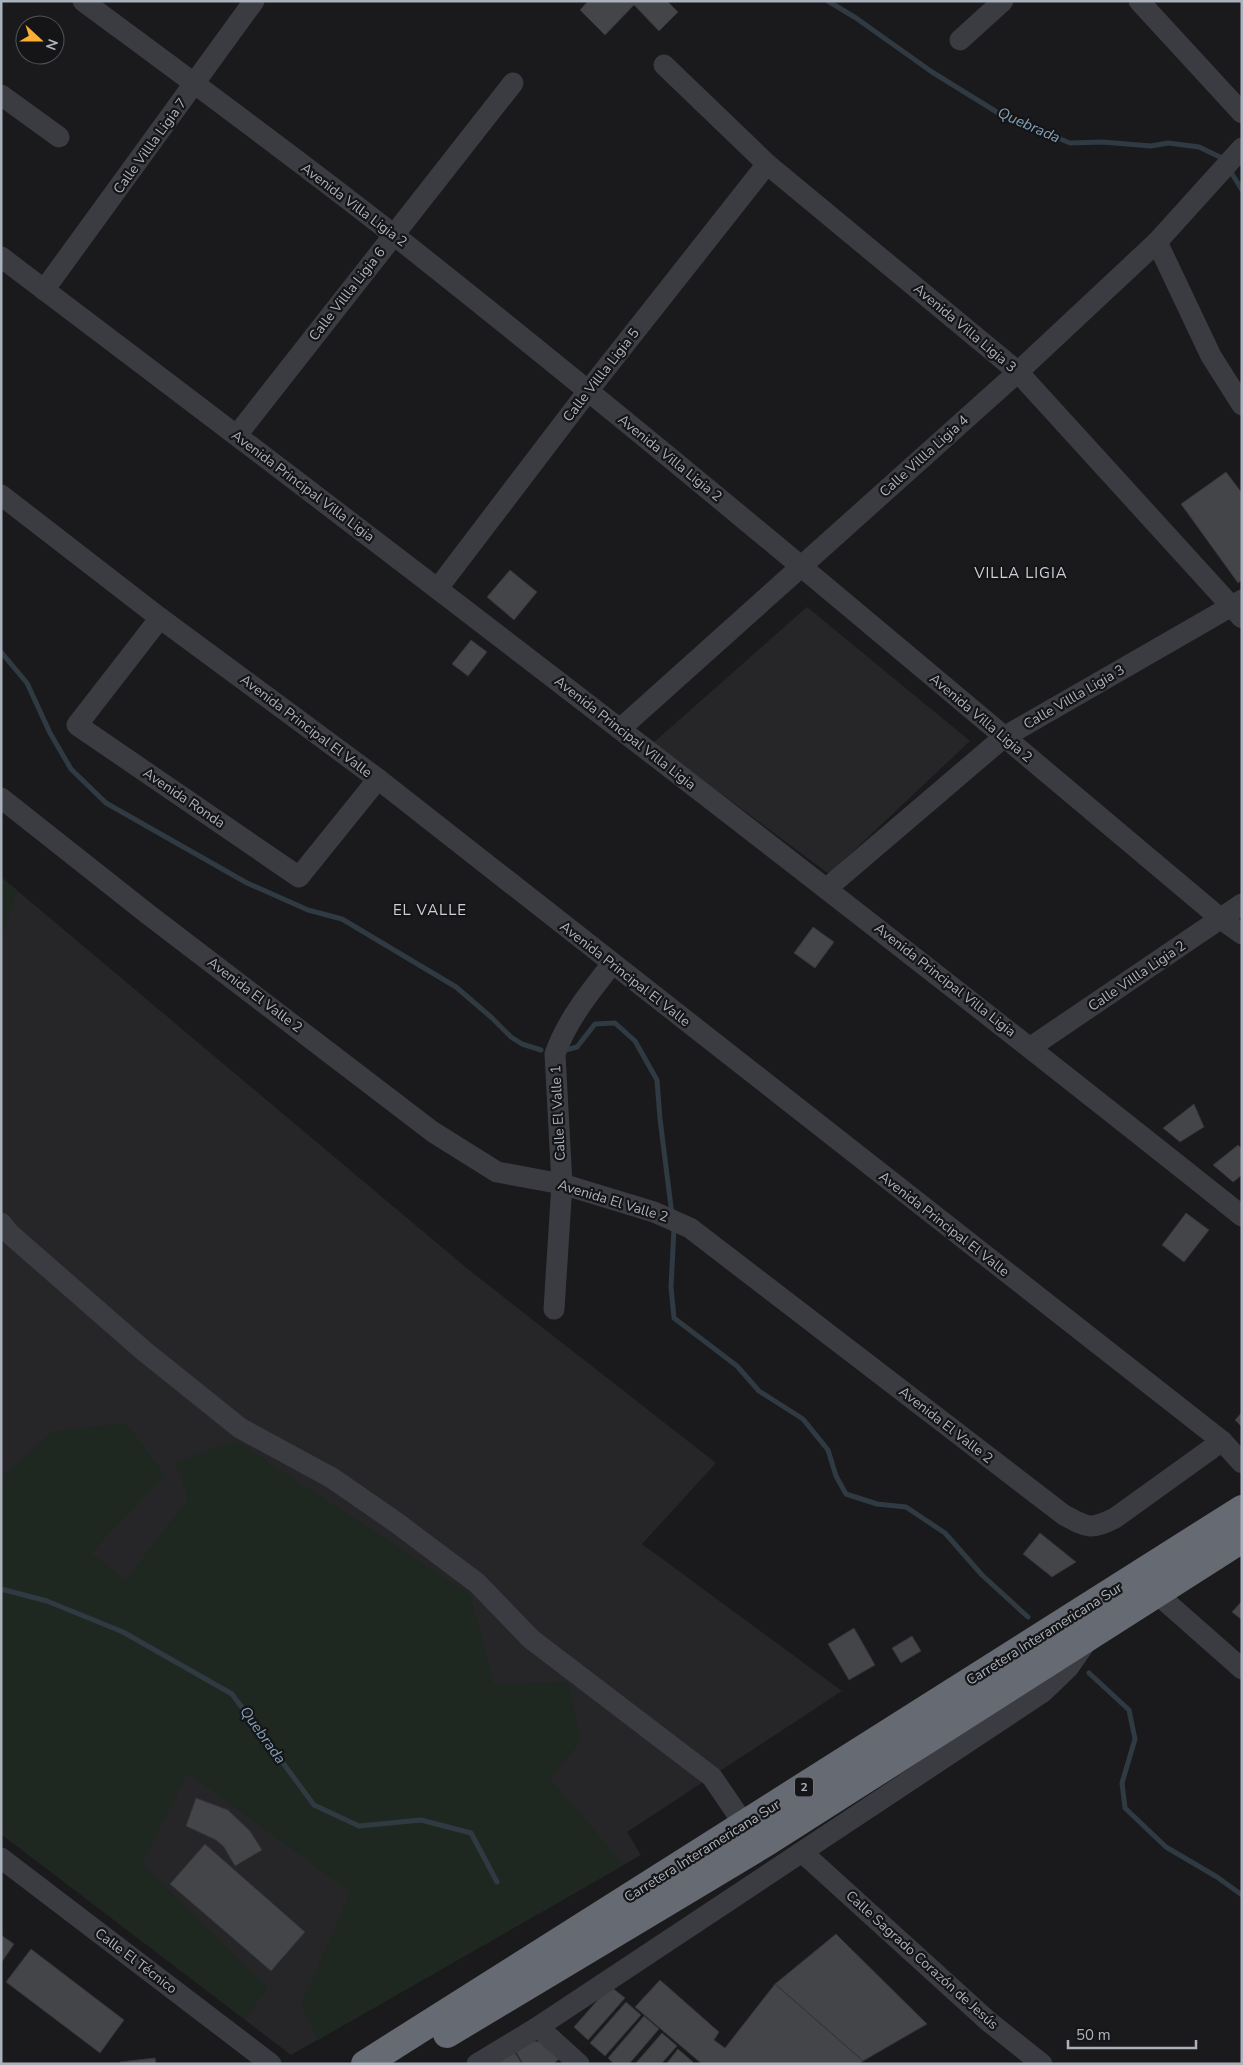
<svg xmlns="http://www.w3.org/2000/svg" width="1243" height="2065" font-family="'Nunito Sans',sans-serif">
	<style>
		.built { fill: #262629 }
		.green { fill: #1f2820 }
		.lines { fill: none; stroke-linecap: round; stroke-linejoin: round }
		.stream { stroke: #2f3a42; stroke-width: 5 }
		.building { fill: #444549; stroke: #343438 }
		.minor { stroke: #3b3c42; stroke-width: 21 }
		.highway { stroke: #666a73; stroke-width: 28 }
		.labels { text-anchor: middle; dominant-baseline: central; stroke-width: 4.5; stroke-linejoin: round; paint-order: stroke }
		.shield { fill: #151517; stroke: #7f838a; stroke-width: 1 }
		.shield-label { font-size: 12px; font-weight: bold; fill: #acb2bc }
		.street-label { font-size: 14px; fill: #acb2bc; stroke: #151517 }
		.water-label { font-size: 15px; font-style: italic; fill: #82a1b8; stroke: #151517 }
		.neighbourhood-label { font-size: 15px; letter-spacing: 1px; fill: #cdd1d8; stroke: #151517 }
	</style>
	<rect width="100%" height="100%" fill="#1a1a1c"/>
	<g class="built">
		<path d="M807 607 970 741 829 874 653 743Z"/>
		<path d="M1 877 469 1270 716 1463 642 1544 842 1691 627 1832 641 1855 291 2055 1 1834Z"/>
	</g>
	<g class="green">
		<path d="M1 877 18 891 1 939Z"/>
		<path d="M126 1423 165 1475 91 1553 126 1580 188 1499 175 1463 235 1440 470 1594 494 1684 568 1682 581 1741 550 1779 624 1865 318 2040 301 2005 350 1892 188 1773 142 1863 268 1988 245 2019 1 1834V1477L53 1431Z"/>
	</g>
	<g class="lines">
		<g class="stream">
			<path d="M828 1 856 18 932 72 1000 114 1070 143 1102 142 1151 146 1168 143 1199 147 1220 157 1224 162"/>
			<path d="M1229 169 1242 190"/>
			<path d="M1 652 27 683 50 733 71 769 106 803 247 883 308 910 342 919 456 987 492 1018 511 1037 522 1044 541 1050"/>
			<path d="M562 1051 577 1047 595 1024 615 1023 635 1041 657 1080 660 1119 672 1215"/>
			<path d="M674 1228 671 1287 674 1318 737 1366 759 1391 803 1419 828 1450 836 1476 846 1494 877 1504 906 1507 945 1533 982 1575 1028 1617"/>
			<path d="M1 1589 47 1601 123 1632 232 1694 314 1805 359 1826 421 1820 471 1833 497 1882"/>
			<path d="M1089 1673 1129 1710 1135 1739 1122 1783 1125 1808 1166 1847 1217 1877 1242 1895"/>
		</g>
	</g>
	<g class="building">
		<path d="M588 1H667L678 12 659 31 634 5 605 35 580 10Z"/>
		<path d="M1226 472 1242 493V580L1238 583 1181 504Z"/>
		<path d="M510 570 537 592 514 620 487 597Z"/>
		<path d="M471 640 487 652 468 676 452 664Z"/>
		<path d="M813 927 834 942 815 968 794 953Z"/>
		<path d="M1194 1104 1204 1127 1180 1142 1163 1128Z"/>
		<path d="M1238 1145 1242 1149V1175L1233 1182 1213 1165Z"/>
		<path d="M1186 1213 1209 1230 1184 1262 1162 1245Z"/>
		<path d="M1242 1412V1427L1235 1420Z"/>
		<path d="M1040 1533 1076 1562 1052 1577 1023 1554Z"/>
		<path d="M1242 1601V1620L1232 1612Z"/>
		<path d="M854 1628 875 1665 849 1680 828 1644Z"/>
		<path d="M912 1636 921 1651 901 1663 892 1648Z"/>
		<path d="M196 1798 228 1810 250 1831 262 1850 235 1866 224 1847 216 1840 186 1826Z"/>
		<path d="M205 1844 305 1932 271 1971 170 1884Z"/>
		<path d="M836 1934 927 2024 863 2061 775 1984Z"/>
		<path d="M1 1935 14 1944 1 1963Z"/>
		<path d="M31 1949 124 2020 100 2053 6 1982Z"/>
		<path d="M660 1980 719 2032 714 2040 725 2048 775 1984 863 2061 858 2064H702L635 2007Z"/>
		<path d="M610 1986 625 1998 588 2040 574 2027Z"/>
		<path d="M626 2002 641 2015 605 2056 590 2043Z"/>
		<path d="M644 2016 659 2029 629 2064H614L608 2058Z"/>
		<path d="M662 2033 677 2046 661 2064H635Z"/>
		<path d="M533 2041 540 2042 559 2059 553 2064H523L516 2052Z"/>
		<path d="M678 2049 693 2062 692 2064H666Z"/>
		<path d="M514 2051 522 2064H497Z"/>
		<path d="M155 2058 156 2064H120V2062Z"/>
	</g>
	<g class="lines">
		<g class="minor">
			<path d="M83 1C187 78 292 155 394 235 675 457 947 689 1221 919L1242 934"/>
			<path d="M1139 1 1242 113"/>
			<path d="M960 40 1003 1"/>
			<path d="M664 65 767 164 1018 372 1242 618"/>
			<path d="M1 95 59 137"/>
			<path d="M1157 242 1211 356 1242 405"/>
			<path d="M1 257C418 572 833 890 1242 1216"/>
			<path d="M44 290 254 1"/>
			<path d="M237 435 513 83"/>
			<path d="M1 495 160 618 378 779 1222 1441 1242 1463"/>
			<path d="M438 588 588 391 767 164"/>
			<path d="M160 618 77 725 299 877 378 779"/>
			<path d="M620 729 1018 372 1157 242 1242 148"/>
			<path d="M1 798 149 915 433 1132 497 1172 562 1184 654 1212 690 1228 1064 1515C1088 1528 1090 1530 1115 1518L1222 1441"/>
			<path d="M826 889 1004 737 1242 600"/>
			<path d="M1031 1047 1242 904"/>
			<path d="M1 1223 10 1234 144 1351 240 1428 332 1478 397 1523 477 1583 531 1639 712 1777 744 1824"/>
			<path d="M554 1309 562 1184 555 1054C567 1020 590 992 612 964"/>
			<path d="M1156 1593 1242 1669"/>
			<path d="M803 1853 988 2021 1042 2064"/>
			<path d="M1 1858 271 2064"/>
			<path d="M538 2027 579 2064"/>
			<path d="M477 2064 538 2027 1043 1692 1068 1668 1087 1641"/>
		</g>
		<g class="highway">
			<path d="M447 2034 767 1842 1242 1539"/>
			<path d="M365 2064 1242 1509"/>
		</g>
	</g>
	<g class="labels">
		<rect class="shield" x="795" y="1777.5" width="18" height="19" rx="4"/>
		<g class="shield-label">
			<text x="804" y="1787">2</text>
		</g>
		<g class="street-label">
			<text transform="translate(150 146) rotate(-54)">Calle Villla Ligia 7</text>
			<text transform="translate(354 205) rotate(37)">Avenida Villa Ligia 2</text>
			<text transform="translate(347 294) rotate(-52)">Calle Villla Ligia 6</text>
			<text transform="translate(965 328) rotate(40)">Avenida Villa Ligia 3</text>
			<text transform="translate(601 375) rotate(-52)">Calle Villla Ligia 5</text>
			<text transform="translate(924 456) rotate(-42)">Calle Villla Ligia 4</text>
			<text transform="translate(670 458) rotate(39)">Avenida Villa Ligia 2</text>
			<text transform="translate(303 486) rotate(37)">Avenida Principal Villa Ligia</text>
			<text transform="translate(1074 697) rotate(-30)">Calle Villla Ligia 3</text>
			<text transform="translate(981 718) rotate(40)">Avenida Villa Ligia 2</text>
			<text transform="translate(306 726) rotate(37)">Avenida Principal El Valle</text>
			<text transform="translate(625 733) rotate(38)">Avenida Principal Villa Ligia</text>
			<text transform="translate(184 798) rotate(34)">Avenida Ronda</text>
			<text transform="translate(625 974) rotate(38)">Avenida Principal El Valle</text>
			<text transform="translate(1137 976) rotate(-34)">Calle Villla Ligia 2</text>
			<text transform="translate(945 980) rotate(38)">Avenida Principal Villa Ligia</text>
			<text transform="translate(255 995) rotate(37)">Avenida El Valle 2</text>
			<text transform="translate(558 1113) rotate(-93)">Calle El Valle 1</text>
			<text transform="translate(613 1201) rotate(17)">Avenida El Valle 2</text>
			<text transform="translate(944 1224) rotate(38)">Avenida Principal El Valle</text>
			<text transform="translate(946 1425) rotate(38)">Avenida El Valle 2</text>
			<text transform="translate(1044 1634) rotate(-32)">Carretera Interamericana Sur</text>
			<text transform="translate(702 1851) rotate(-32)">Carretera Interamericana Sur</text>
			<text transform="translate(922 1960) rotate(42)">Calle Sagrado Corazón de Jesús</text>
			<text transform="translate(136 1961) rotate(37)">Calle El Técnico</text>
		</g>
		<g class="water-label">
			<text transform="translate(1029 125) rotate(24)">Quebrada</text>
			<text transform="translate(263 1735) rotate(54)">Quebrada</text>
		</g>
		<g class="neighbourhood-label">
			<text x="1021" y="573">VILLA LIGIA</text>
			<text x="430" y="910">EL VALLE</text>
		</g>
	</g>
	<rect width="1243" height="2065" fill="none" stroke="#acb2bc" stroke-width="5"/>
	<g transform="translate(40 40) rotate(111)"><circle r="24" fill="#151517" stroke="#515459"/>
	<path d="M0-4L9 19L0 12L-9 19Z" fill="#fbaf34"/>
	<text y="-8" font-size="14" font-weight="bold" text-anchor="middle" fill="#acb2bc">N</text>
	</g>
	<path d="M1068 2040v8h128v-8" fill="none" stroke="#acb2bc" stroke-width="2.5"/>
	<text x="1076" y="2040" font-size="15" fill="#acb2bc" stroke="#151517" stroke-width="4" paint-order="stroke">50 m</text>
</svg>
